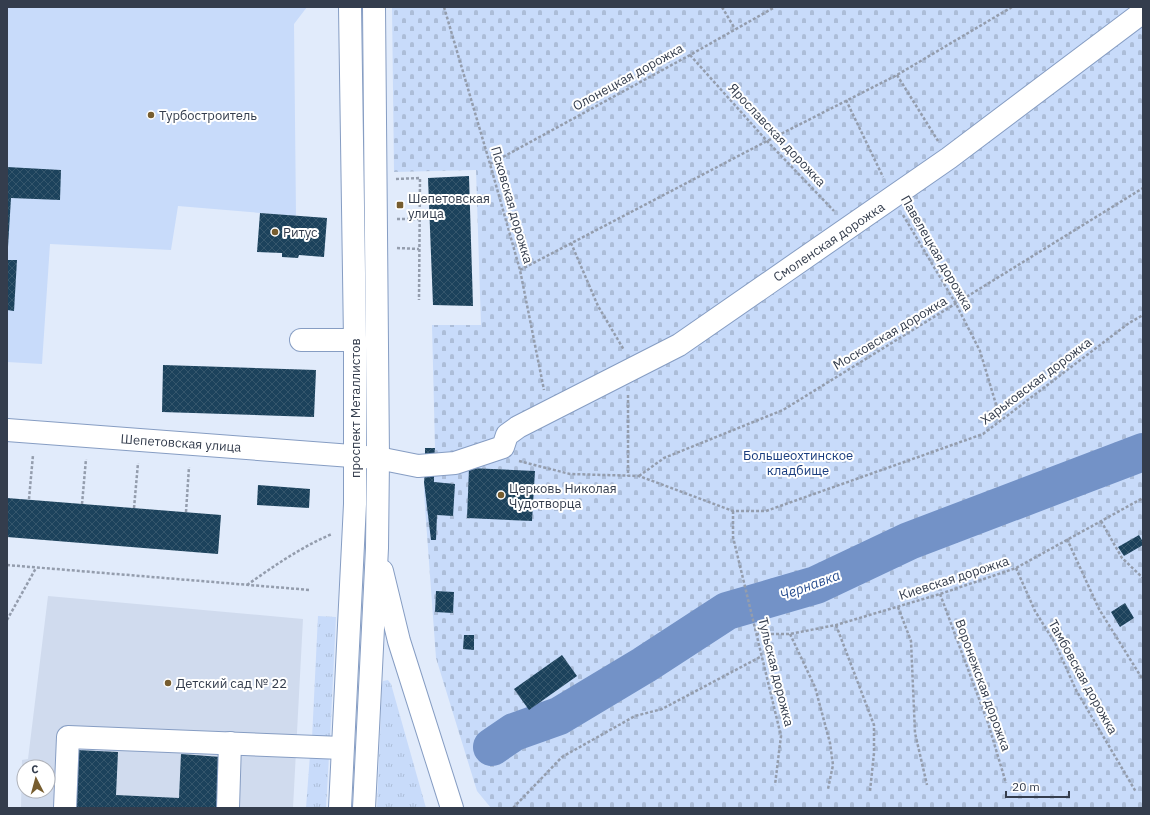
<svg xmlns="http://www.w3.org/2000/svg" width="1150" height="815" font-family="'IBM Plex Sans',sans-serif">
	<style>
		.built { fill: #d0dbee; fill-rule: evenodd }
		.grass { fill: url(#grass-tufts) }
		.cemetery { fill: url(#cemetery-stones) }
		.pitch { fill: #c8dbfa }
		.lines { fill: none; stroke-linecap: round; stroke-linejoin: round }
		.river { stroke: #7392c7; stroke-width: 38 }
		.building { fill: url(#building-cross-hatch) }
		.minor-casing { stroke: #869dc3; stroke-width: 24 }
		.path { stroke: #949dad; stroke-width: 2.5; stroke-dasharray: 3 2; stroke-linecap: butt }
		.minor { stroke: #fff; stroke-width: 22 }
		.poi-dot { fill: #775d2f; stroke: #fff; stroke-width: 1.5 }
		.labels { text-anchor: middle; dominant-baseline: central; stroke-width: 4; stroke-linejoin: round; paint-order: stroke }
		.street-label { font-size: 13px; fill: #343d4d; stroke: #fff }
		.poi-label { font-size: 13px; fill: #343d4d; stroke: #fff; text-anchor: start }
		.park-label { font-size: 13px; fill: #193d7e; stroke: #fff }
		.water-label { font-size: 14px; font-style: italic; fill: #294f91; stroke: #fff }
	</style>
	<defs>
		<pattern id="grass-tufts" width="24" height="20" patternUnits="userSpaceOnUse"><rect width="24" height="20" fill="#c8dbfa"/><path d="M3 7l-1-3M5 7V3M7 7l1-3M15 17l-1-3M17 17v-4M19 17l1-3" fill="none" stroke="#acbdd8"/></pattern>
		<pattern id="cemetery-stones" width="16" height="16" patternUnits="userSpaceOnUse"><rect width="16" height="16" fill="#c8dbfa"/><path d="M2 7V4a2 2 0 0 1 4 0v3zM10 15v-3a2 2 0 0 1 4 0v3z" fill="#acbdd8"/></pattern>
		<pattern id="building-cross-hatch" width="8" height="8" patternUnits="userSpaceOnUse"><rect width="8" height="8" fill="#1c425c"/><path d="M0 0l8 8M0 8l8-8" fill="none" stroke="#35566c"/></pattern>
	</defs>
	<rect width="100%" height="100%" fill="#e1ebfb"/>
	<path class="built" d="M48 596 303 619 293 808H21L22 760 28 759ZM24 767H48V791H24Z"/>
	<g class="grass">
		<path d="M318 616 336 617 330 740 312 739Z"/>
		<path d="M388 680 391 684 426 808H377L382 685 383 681Z"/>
		<path d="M310 755 329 756 326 808H306Z"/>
	</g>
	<path class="cemetery" d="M392 7H1143V808H491L477 791 436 658 424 493 425 448H435L432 325H481L476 170 394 172Z"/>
	<path class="pitch" d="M7 7H307L294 24 296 216 178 206 171 250 50 244 42 364 7 362Z"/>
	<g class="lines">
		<path class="river" d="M492 747 514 732 559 716 644 665 727 611 816 585 909 541 1143 452"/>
	</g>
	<g class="building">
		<path d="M7 167 61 170 60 200 11 198 8 247H7Z"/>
		<path d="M469 176 473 306 433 305 428 178Z"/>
		<path d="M260 213 327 218 324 257 299 255 298 258 282 257V253L257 252Z"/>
		<path d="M7 260H17L14 311 7 310Z"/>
		<path d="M163 365 316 370 314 417 162 412Z"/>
		<path d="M425 448H435L434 458H425Z"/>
		<path d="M469 468 535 471 532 521 467 518Z"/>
		<path d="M425 472 434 473V482L455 484 453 516 437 515 436 540H431L424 482Z"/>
		<path d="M258 485 310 489 309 508 257 505Z"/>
		<path d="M7 498 221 515 218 554 7 537Z"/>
		<path d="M1139 535 1143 542V545L1124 556 1118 547Z"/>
		<path d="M436 591 454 592 453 613 435 612Z"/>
		<path d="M1125 603 1134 618 1120 627 1111 612Z"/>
		<path d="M464 635H474V650L463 649Z"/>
		<path d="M562 655 577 676 529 710 514 689Z"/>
		<path d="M77 750 118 752 116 795 179 798 181 754 221 757 219 808H74Z"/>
	</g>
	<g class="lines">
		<g class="minor-casing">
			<g id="minor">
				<path d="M301 340H355"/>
				<path d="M7 430 378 458 418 466 455 463 503 447 507 435 518 427 679 345 949 158 1143 12"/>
				<path d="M382 571 399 641 452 808"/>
				<path d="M65 808 68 737 342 748"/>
				<path d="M228 808 230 743"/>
				<path d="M340 808 355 504V340L350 7"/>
				<path d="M364 808 377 548 378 458 374 7"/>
			</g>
		</g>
		<g class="path">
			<path d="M444 7 490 164 520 270 544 390"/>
			<path d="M722 7 735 29"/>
			<path d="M690 55 767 141 834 211"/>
			<path d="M897 75 938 141"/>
			<path d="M846 100 883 177"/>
			<path d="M490 164 690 55 775 7"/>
			<path d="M396 179 420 178 419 300"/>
			<path d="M903 215 956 304 980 351 1001 421"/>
			<path d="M397 219H419"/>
			<path d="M571 243 598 306 624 350"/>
			<path d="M397 248 419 249"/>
			<path d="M520 270 767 141 897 75 1012 7"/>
			<path d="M628 395V476"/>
			<path d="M519 461 570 474 639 476 733 511H766L983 434 1129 323 1143 315"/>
			<path d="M639 476 664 458 783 410 1143 188"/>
			<path d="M29 499 33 455"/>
			<path d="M82 504 86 459"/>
			<path d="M134 508 138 463"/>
			<path d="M733 511V537L781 736 775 785"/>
			<path d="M186 512 189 467"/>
			<path d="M1101 521 1122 558 1143 578"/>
			<path d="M1067 539 1099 609 1143 680"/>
			<path d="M7 565 310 590"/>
			<path d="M1016 568 1035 611 1055 643 1076 690 1136 792"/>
			<path d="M247 585C274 566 301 547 332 534"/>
			<path d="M940 594 988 723 1006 783"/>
			<path d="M898 607 911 641 915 733 927 785"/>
			<path d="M7 620 36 568"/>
			<path d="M836 625 874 725V753L870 791"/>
			<path d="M756 634H790L836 625 940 594 1016 568 1143 498"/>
			<path d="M790 634 815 687 830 743 833 765 828 789"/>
			<path d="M513 808 562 757 635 716 662 709 762 656"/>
		</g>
		<use href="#minor" class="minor"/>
	</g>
	<g class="poi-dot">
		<circle cx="151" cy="115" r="4"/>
		<rect x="396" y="201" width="8" height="8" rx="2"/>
		<circle cx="275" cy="232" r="4"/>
		<circle cx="501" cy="495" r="4"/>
		<circle cx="168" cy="683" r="4"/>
	</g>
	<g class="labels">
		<g class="street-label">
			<text transform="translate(628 77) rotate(-29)">Олонецкая дорожка</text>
			<text transform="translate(777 135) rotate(47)">Ярославская дорожка</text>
			<text transform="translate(512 205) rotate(74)">Псковская дорожка</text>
			<text transform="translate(829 242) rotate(-34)">Смоленская дорожка</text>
			<text transform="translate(937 253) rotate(60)">Павелецкая дорожка</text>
			<text transform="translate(890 333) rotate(-31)">Московская дорожка</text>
			<text transform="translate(1036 381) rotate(-37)">Харьковская дорожка</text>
			<text transform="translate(355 408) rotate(-90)">проспект Металлистов</text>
			<text transform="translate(181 443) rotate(4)">Шепетовская улица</text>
			<text transform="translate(954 578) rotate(-18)">Киевская дорожка</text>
			<text transform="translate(776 672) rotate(76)">Тульская дорожка</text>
			<text transform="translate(1083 677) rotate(61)">Тамбовская дорожка</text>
			<text transform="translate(983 685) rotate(70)">Воронежская дорожка</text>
		</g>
		<g class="poi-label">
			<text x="159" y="115">Турбостроитель</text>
			<text x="408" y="198">Шепетовская<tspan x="408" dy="15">улица</tspan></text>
			<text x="283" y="232">Ритус</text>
			<text x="509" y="488">Церковь Николая<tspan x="509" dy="15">Чудотворца</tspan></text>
			<text x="176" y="683">Детский сад № 22</text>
		</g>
		<g class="park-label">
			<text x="798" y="455">Большеохтинское<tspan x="798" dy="15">кладбище</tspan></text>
		</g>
		<g class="water-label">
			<text transform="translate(810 585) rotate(-20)">Чернавка</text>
		</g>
	</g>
	<rect width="1150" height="815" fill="none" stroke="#343d4d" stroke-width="16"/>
	<g transform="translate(36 779) rotate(354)"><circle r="19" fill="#ffffff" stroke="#aeb1b8"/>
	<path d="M0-3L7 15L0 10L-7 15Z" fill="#775d2f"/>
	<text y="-6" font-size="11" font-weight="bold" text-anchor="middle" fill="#343d4d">С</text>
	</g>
	<path d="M1006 791v6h63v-6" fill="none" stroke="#343d4d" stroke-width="2"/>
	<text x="1012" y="791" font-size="12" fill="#343d4d" stroke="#ffffff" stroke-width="3" paint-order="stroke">20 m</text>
</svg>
